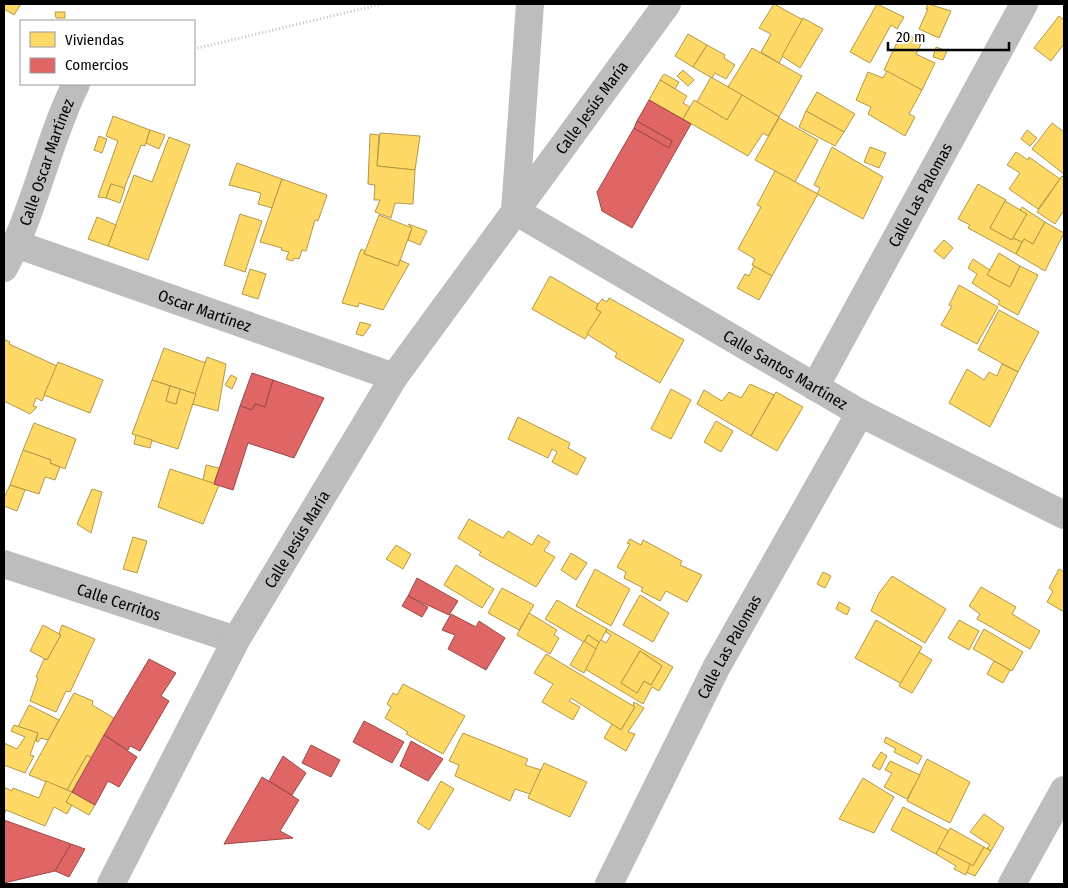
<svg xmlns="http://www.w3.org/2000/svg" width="1068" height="888" font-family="'Fira Sans Condensed',sans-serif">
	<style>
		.homes { fill: #ffd966; stroke: #b29847; fill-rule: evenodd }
		.shops { fill: #e06666; stroke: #9d4747 }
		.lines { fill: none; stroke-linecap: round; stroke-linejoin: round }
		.path { stroke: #c2c2c2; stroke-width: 3; stroke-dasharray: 1 2.5; stroke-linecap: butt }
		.street { stroke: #bdbdbd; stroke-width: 28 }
		.labels { text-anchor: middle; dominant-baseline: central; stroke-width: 5; stroke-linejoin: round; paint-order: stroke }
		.street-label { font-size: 16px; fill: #000; stroke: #fff }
	</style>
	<rect width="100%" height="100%" fill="#fff"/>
	<g class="homes">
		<path d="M4 4H21L14 15 4 9Z"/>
		<path d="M774 4 803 20 779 63 761 52 771 34 759 28Z"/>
		<path d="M877 4 904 17 897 29 891 25 870 63 850 52Z"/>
		<path d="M928 4 951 11 939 38 919 29 928 9H926Z"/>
		<path d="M55 12H65V18H56Z"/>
		<path d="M1059 16 1064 20V44L1051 61 1034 48Z"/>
		<path d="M803 18 823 29 800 68 782 56Z"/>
		<path d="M902 32 922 42 916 54 935 63 922 90 884 70Z"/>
		<path d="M688 34 707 45 693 67 675 56Z"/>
		<path d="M707 45 725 55 724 58 735 65 726 79 715 73 712 78 693 67Z"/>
		<path d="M936 47 947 51 943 60 933 57Z"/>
		<path d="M752 48 802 76 779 117 728 87Z"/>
		<path d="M683 70 694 80 688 86 677 76Z"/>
		<path d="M887 71 922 90 909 114 915 117 905 136 868 114 871 107 856 100 868 72 883 78Z"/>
		<path d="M664 74 679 82 675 89 660 80Z"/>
		<path d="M711 77 742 95 727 120 697 102Z"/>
		<path d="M660 80 687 96 683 103 690 107 683 119 649 100Z"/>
		<path d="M817 92 855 114 844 132 806 111Z"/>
		<path d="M742 95 779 117 768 136 763 133 748 156 683 119 694 100 727 120Z"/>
		<path d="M806 111 844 132 835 146 799 127Z"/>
		<path d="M113 116 150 130 145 146 141 145 124 189 111 184 106 198 98 197 118 141 106 136Z"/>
		<path d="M779 118 818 140 795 182 755 160Z"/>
		<path d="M1052 123 1064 132V174L1032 149Z"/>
		<path d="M150 130 165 135 159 149 146 143Z"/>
		<path d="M1027 130 1037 138 1030 146 1021 139Z"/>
		<path d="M380 133 420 136 415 170 377 166Z"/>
		<path d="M370 134 379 135 377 166 415 170 413 204 395 203 391 218 375 212 380 200H374L375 185 368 184Z"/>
		<path d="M99 136 107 139 102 153 94 150Z"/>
		<path d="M169 137 190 145 148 260 108 246 134 175 152 182Z"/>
		<path d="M832 147 883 177 863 219 817 194 820 188 814 185Z"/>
		<path d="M870 147 886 153 879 168 864 162Z"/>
		<path d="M1016 152 1028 160 1029 157 1060 179 1038 209 1009 189 1020 173 1007 165Z"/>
		<path d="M237 163 282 179 272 208 258 204 261 193 229 185Z"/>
		<path d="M775 171 818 194 772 276 752 265 755 259 738 249 761 207 757 205Z"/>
		<path d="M1062 176 1064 178V210L1055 224 1037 212Z"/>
		<path d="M282 179 327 195 318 221 315 220 306 251 302 250 299 259 294 258 293 261 286 259 289 252 281 250 282 248 260 242Z"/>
		<path d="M111 184 125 188 120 203 106 198Z"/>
		<path d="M978 184 1006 200 990 228 1012 240 1013 238 1022 242 1016 254 968 228 970 225 958 219Z"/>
		<path d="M1005 201 1027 214 1012 240 990 228Z"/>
		<path d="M1022 207 1045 222 1033 244 1024 239 1022 242 1013 238 1027 214 1020 210Z"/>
		<path d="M240 214 262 221 245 272 224 265Z"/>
		<path d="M379 215 412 228 398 266 364 254Z"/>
		<path d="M97 217 116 225 108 246 88 239Z"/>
		<path d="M1045 222 1064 233 1045 271 1016 254 1024 239 1033 244Z"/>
		<path d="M408 224 427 231 420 245 408 240 412 228Z"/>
		<path d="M944 240 953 248 944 259 934 251Z"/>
		<path d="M361 249 365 251 364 254 398 266 400 260 409 264 383 310 359 303 358 307 342 303Z"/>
		<path d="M999 253 1020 266 1010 287 987 275Z"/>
		<path d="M973 259 990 270 987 275 1010 287 1020 266 1038 275 1018 315 998 304 1000 301 972 283 977 274 968 268Z"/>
		<path d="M754 266 772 276 759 300 737 288 745 274 749 276Z"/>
		<path d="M250 269 266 274 258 299 242 294Z"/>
		<path d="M550 276 598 304 596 309 601 312 585 339 532 309Z"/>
		<path d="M959 285 998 307 977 344 941 325 952 306 949 305Z"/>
		<path d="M609 298 684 340 660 383 615 357 617 353 587 334 601 312 596 309 598 304 602 299 607 302Z"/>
		<path d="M999 310 1039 332 1018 372 978 350Z"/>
		<path d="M360 322 371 325 363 336 356 334Z"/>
		<path d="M4 339 10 342 9 344 57 366 42 401 36 398 33 406 37 407 30 414 4 401Z"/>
		<path d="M164 348 206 363 196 394 152 380Z"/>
		<path d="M207 357 226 364 218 411 192 404Z"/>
		<path d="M58 362 103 380 90 413 44 395Z"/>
		<path d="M1002 364 1018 372 990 427 949 403 967 369 984 380 989 372 997 376Z"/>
		<path d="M231 375 237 378 232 389 225 385Z"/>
		<path d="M152 380 170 386 166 401 176 404 180 389 196 394 178 449 132 434Z"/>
		<path d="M750 384 774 395 751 436 697 404 704 390 722 401 729 392 741 398Z"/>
		<path d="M170 386 180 389 176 404 166 401Z"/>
		<path d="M671 389 691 400 671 439 651 429Z"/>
		<path d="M776 392 803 407 777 451 751 436Z"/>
		<path d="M518 417 570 443 568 448 586 458 577 475 552 462 557 452 552 449 548 458 508 439Z"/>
		<path d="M716 421 733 431 721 452 704 442Z"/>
		<path d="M34 423 76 439 65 469 50 463 51 460 23 450Z"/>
		<path d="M136 435 152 440 150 448 134 444Z"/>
		<path d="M23 450 51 460 50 463 60 467 55 480 45 477 39 494 10 485Z"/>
		<path d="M206 465 219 468 214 484 203 480Z"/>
		<path d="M170 469 219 485 203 524 158 507Z"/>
		<path d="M10 485 25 490 17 511 4 506V498Z"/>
		<path d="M92 489 102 492 91 533 77 524Z"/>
		<path d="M469 519 503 538 508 531 532 545 538 535 550 542 544 551 555 557 536 587 479 555 481 552 458 538Z"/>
		<path d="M133 537 147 541 137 573 123 569Z"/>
		<path d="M630 539 641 545 643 540 682 561 680 565 702 575 687 602 666 591 660 601 641 591 643 588 624 578 626 572 617 567 630 544 627 543Z"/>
		<path d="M396 545 411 554 403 569 386 559Z"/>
		<path d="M571 553 587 563 576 580 561 570Z"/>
		<path d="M456 565 494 589 482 608 444 585Z"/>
		<path d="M595 569 630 589 611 626 576 606Z"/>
		<path d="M1059 569 1064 572V612L1047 602 1053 591 1049 588Z"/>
		<path d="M823 572 831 576 825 588 817 584Z"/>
		<path d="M892 576 946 609 925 643 871 611 879 593Z"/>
		<path d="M981 587 1016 607 1012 614 1040 631 1030 649 977 619 980 614 969 606Z"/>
		<path d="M502 588 534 605 519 630 488 613Z"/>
		<path d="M640 595 669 613 653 642 623 625Z"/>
		<path d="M557 600 607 629 601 640 599 642 588 635 584 642 545 619Z"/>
		<path d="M839 602 850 608 847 615 836 609Z"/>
		<path d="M529 613 557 630 554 635 559 638 550 654 517 635Z"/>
		<path d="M876 620 922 647 902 684 855 658Z"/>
		<path d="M959 620 979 631 969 650 948 638Z"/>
		<path d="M43 625 61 635 47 660 30 651Z"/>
		<path d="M62 625 95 639 70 692 66 691 56 712 30 701 38 678 36 677 44 659 47 660 61 635 59 634Z"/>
		<path d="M607 629 673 667 659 691 652 687 643 704 585 669 599 642 601 640 606 643 611 635 606 632ZM640 651 662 666 651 685 644 681 637 693 621 683Z"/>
		<path d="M984 629 1023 652 1012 671 973 649Z"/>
		<path d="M588 635 599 642 596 649 584 642Z"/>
		<path d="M584 641 596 649 584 673 570 665Z"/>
		<path d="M640 651 662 666 651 685 644 681 637 693 621 683Z"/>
		<path d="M919 652 932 660 912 693 899 686Z"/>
		<path d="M546 654 635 707 621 730 571 698 569 701 580 707 573 720 542 702 553 684 534 673Z"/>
		<path d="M994 661 1010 670 1003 683 987 674Z"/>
		<path d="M403 684 465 716 443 754 406 734 408 732 385 718 391 707 387 704 393 693 397 695Z"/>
		<path d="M74 693 93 701 92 705 114 718 92 758 87 755 67 790 29 775Z"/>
		<path d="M634 702 644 708 628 732 635 734 626 751 604 738 612 724 621 730 635 707 633 706Z"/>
		<path d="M29 705 59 720 48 740 41 738 38 742 36 741 38 733 18 727Z"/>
		<path d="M14 725 38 733 30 755 34 756 25 773 4 765V743L17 749 25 737 11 731Z"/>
		<path d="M463 733 528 759 525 765 541 770 530 794 515 789 510 801 455 776 459 765 449 761Z"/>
		<path d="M886 737 922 756 918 764 894 752 896 749 884 742Z"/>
		<path d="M881 752 887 756 880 770 872 766Z"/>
		<path d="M87 755 92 758 72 792 67 790Z"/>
		<path d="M927 759 970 782 950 823 907 801Z"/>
		<path d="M890 761 920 775 907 799 884 787 892 773 885 770Z"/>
		<path d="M544 763 587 782 570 817 528 798Z"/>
		<path d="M863 778 894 797 874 833 839 819Z"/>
		<path d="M46 781 72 792 66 802 72 805 67 814 54 807 45 826 6 810 4 815V787L12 791 13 788 39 798Z"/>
		<path d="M441 781 454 789 429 830 417 822Z"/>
		<path d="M72 792 95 805 89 815 66 802Z"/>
		<path d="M903 807 949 831 936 854 891 830Z"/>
		<path d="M984 814 1004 828 991 851 987 848 990 845 970 832Z"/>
		<path d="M950 828 984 847 973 866 939 848Z"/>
		<path d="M984 847 991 851 975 876 966 872 970 864 973 866Z"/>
		<path d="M939 848 970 864 966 875 954 869 956 866 936 854Z"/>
	</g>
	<g class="shops">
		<path d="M649 100 691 124 632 228 602 211 597 192 634 128 669 148 672 141 637 121Z"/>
		<path d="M637 121 672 141 669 148 634 128Z"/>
		<path d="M252 373 273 380 265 407 255 404 252 410 240 406Z"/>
		<path d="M273 380 324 398 294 458 248 443 233 490 214 484 240 406 252 410 255 404 265 407Z"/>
		<path d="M417 578 458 601 449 615 408 596Z"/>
		<path d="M408 596 428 607 422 617 402 606Z"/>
		<path d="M451 614 476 627 479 621 505 638 486 670 448 649 455 635 442 630Z"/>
		<path d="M149 659 176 673 161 696 169 701 140 751 130 746 128 750 104 735Z"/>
		<path d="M364 721 404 742 392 763 353 742Z"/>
		<path d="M104 735 137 757 119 787 108 781 95 805 72 792Z"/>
		<path d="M411 741 443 759 428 781 400 766Z"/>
		<path d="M311 745 340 760 331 777 302 763Z"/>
		<path d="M283 756 306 773 292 795 269 781Z"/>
		<path d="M262 777 299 800 280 831 293 838 224 844Z"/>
		<path d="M4 820 71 844 55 871 4 883Z"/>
		<path d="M71 844 85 849 69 877 55 871Z"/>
	</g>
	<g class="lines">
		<path class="path" d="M194 49 382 4"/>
		<g class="street">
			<path id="s1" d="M530 4 515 211 860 413 1064 515"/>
			<path id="s2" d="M16 244 394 377"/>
			<path id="s3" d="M4 268C35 210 47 143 76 84"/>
			<path id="s4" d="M815 387 1024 4"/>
			<path id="s5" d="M4 564 236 640"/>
			<path id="s6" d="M111 884 236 640 394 377 667 4"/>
			<path id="s7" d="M609 884 716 668 860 413"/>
			<path d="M1012 884 1064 790"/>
		</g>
	</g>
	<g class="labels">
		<g class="street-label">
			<text stroke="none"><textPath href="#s6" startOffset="915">Calle Jesús María</textPath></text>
			<text stroke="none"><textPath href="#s3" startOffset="114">Calle Oscar Martínez</textPath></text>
			<text stroke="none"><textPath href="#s4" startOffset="219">Calle Las Palomas</textPath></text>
			<text stroke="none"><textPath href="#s2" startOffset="200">Oscar Martínez</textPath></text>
			<text stroke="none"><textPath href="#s1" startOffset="521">Calle Santos Martínez</textPath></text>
			<text stroke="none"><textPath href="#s6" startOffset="392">Calle Jesús María</textPath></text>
			<text stroke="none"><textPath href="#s5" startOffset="121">Calle Cerritos</textPath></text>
			<text stroke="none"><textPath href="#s7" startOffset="266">Calle Las Palomas</textPath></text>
		</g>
	</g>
	<rect width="1068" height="888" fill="none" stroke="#000000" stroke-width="10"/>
	<rect x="20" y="20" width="175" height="65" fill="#ffffff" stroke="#999999"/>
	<rect x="30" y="32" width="25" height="15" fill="#ffd966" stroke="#999999"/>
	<text x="65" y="45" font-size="15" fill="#000000">Viviendas</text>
	<rect x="30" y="58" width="25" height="15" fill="#e06666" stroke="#999999"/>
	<text x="65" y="70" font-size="15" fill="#000000">Comercios</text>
	<path d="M888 42v8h121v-8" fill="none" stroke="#000000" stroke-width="2.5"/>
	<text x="896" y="42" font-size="15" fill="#000000" stroke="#ffffff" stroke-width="4" paint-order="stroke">20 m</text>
</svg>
